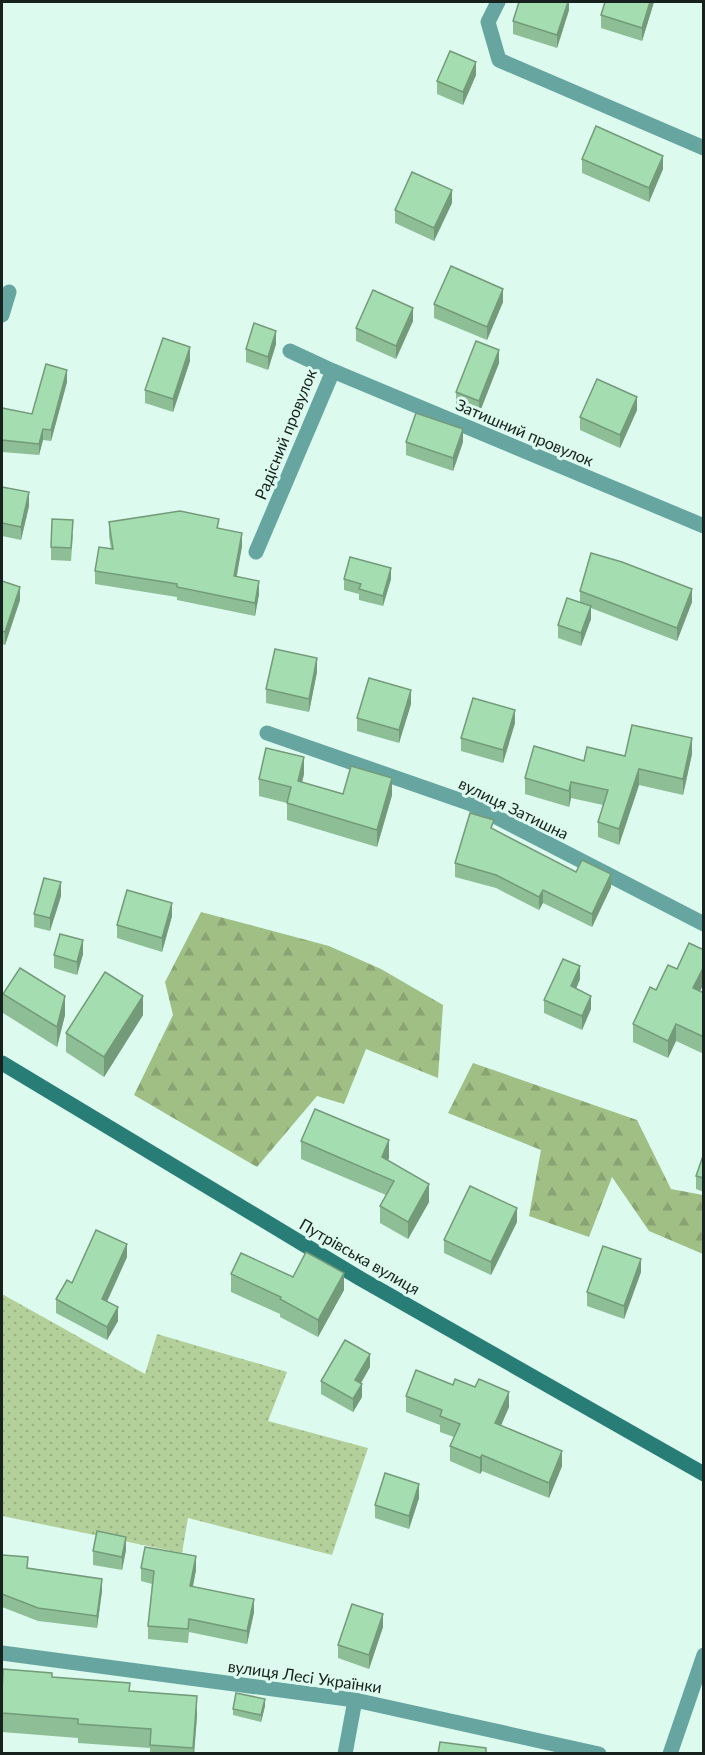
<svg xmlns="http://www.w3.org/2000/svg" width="705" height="1755" font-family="Lato,sans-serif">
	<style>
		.forest { fill: url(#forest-firs) }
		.garden { fill: url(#garden-dots) }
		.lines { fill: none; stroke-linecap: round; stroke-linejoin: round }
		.minor { stroke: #67a6a0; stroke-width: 15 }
		.secondary { stroke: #287d77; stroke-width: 15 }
		.wall { fill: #8dbe96 }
		.shaded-wall { fill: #739b7a }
		.building { fill: #a4ddaf; stroke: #739b7a; stroke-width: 1.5 }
		.labels { text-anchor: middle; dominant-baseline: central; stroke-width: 6; stroke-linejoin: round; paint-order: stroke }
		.street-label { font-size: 16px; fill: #17221e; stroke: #ddfaef }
	</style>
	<defs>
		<pattern id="forest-firs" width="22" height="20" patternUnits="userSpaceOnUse" patternTransform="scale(1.5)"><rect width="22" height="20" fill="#a0bf85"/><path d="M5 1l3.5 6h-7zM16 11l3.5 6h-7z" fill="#89a472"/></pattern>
		<pattern id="garden-dots" width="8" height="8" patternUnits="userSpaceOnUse" patternTransform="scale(1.5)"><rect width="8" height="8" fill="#b3d09a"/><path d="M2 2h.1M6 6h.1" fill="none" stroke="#99b284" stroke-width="1.8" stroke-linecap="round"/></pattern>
	</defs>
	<rect width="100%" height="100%" fill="#ddfaef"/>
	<g class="forest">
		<path d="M201 912 329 946 381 969 443 1005 438 1078 366 1049 344 1104 317 1096 257 1167 134 1095 173 1015 165 982Z"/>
		<path d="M473 1063 637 1120 671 1189 703 1195V1254L649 1231 612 1177 589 1237 529 1216 541 1150 448 1113Z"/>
	</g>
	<path class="garden" d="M2 1294 145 1374 157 1334 287 1372 268 1421 368 1448 332 1555 188 1518 182 1553 2 1516Z"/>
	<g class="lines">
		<g class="minor">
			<path d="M498 2 488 22 499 60 704 148"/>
			<path d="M2 315 9 292"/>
			<path d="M333 371 704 526"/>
			<path d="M256 552 333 371 290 351"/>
			<path d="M267 733 471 804 704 924"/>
			<path d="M2 1653 355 1700 599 1754"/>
			<path d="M345 1754 355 1700"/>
			<path d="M670 1754 704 1655"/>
		</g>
		<path class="secondary" d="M2 1063 361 1279 704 1474"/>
	</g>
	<g class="wall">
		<path d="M569 2V10L557 48 513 34V21Z"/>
		<path d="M605 2H654L642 41 601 28V15Z"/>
		<path d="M476 75 463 105 437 94V81Z"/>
		<path d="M582 159 663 169 649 202 582 173Z"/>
		<path d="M452 203 434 241 395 223V210Z"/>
		<path d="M503 302 487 340 434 318V304Z"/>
		<path d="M413 321 396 359 356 341V328Z"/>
		<path d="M276 344 268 370 246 362V349Z"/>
		<path d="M190 361 173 412 145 403V390Z"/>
		<path d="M499 363 479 414 456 405V392Z"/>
		<path d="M67 382 51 441 43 440 39 455 2 452V408L32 414Z"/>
		<path d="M637 410 620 448 580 430V417Z"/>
		<path d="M406 442H463L453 471 406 455Z"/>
		<path d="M2 487 29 506 21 540 2 536Z"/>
		<path d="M109 522 219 528 242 546 237 576 259 594 255 616 177 600V597L95 584V571L111 549 109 536Z"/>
		<path d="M73 534 71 561 51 560V547Z"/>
		<path d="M344 579H391L383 606 359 600V594L344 590Z"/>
		<path d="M2 581 20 600 5 645 2 644Z"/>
		<path d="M580 591 692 602 677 641 591 608V619L581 646 558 638V625L580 603Z"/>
		<path d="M317 672 309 712 266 703V689Z"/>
		<path d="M411 704 399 743 357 731V718Z"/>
		<path d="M515 723 503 763 461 751V738Z"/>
		<path d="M692 754 683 795 639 785 619 845 598 837V822L603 805 571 798 569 807 525 794V778L584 761 625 756Z"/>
		<path d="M304 774 302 782 343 794 392 795 377 847 287 820V803L259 796V779Z"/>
		<path d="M494 829 576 872 611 887 592 927 543 903 539 910 496 888 455 877V863Z"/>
		<path d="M61 896 50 931 34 927V914Z"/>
		<path d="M172 916 162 952 117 938V925Z"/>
		<path d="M83 954 77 975 54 968V955Z"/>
		<path d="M580 979 576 989 591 1009 582 1030 544 1013V1000Z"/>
		<path d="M704 983 700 991 704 993V1054L676 1041 668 1058 633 1042V1024L656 990Z"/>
		<path d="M3 994 65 1015 57 1047 3 1013Z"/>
		<path d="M143 1015 104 1077 66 1052V1033Z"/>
		<path d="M301 1141 389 1158 388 1161 429 1202 408 1239 380 1223V1206L386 1195 301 1159Z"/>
		<path d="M704 1153V1192L696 1189V1176Z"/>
		<path d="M517 1222 491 1275 444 1253V1240Z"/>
		<path d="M127 1257 107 1302 118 1321 107 1340 56 1313V1299L72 1283Z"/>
		<path d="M641 1272 624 1319 587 1306V1292Z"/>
		<path d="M231 1274 293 1277 344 1290 318 1337 280 1317V1314L231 1292Z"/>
		<path d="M370 1367 360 1384 362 1397 353 1412 321 1394V1381Z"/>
		<path d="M406 1396 509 1407 501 1425 562 1466 549 1498 482 1471 480 1474 450 1461V1446L454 1437 440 1432V1425L406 1412Z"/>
		<path d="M419 1498 409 1529 375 1518V1505Z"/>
		<path d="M126 1550 122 1570 93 1565V1551Z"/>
		<path d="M2 1555 28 1568 102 1591 97 1628 38 1621 2 1607Z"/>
		<path d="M141 1568 196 1570 193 1587 254 1612 247 1644 189 1632 188 1643 148 1639V1626L152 1584 141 1581Z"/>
		<path d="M383 1627 369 1669 338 1658V1645Z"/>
		<path d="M52 1677 130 1691 197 1716 194 1754H150V1748L78 1743V1738L2 1732V1695Z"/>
		<path d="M265 1706 261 1722 233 1715V1709Z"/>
	</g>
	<g class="shaded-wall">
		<path d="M568 2H569V10L557 48V35Z"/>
		<path d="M650 2H654L642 41V28Z"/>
		<path d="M476 62V75L463 105V92Z"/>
		<path d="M663 156V169L649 202V188Z"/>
		<path d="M452 190V203L434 241V228Z"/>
		<path d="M503 289V302L487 340V327Z"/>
		<path d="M413 308V321L396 359V346Z"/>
		<path d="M276 331V344L268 370V357Z"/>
		<path d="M190 347V361L173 412V399Z"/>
		<path d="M499 350V363L479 414V401Z"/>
		<path d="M67 370V382L51 441V430Z"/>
		<path d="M637 397V410L620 448V435Z"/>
		<path d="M43 429V440L39 455V444Z"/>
		<path d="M463 429V442L453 471V458Z"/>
		<path d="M29 492V506L21 540V527Z"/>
		<path d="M242 533V546L234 589V576Z"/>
		<path d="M391 568V579L383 606V596Z"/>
		<path d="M259 581V594L255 616V603Z"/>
		<path d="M20 587V600L5 645V632Z"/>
		<path d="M692 589V602L677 641V628Z"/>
		<path d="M591 606V619L581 646V633Z"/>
		<path d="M317 658V672L309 712V699Z"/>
		<path d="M411 690V704L399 743V730Z"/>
		<path d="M515 710V723L503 763V750Z"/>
		<path d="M692 738V754L683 795V779Z"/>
		<path d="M304 757V774L298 798V781Z"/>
		<path d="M639 769V785L619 845V829Z"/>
		<path d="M392 778V795L377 847V830Z"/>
		<path d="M571 782V798L569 807V791Z"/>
		<path d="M611 874V887L592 927V914Z"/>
		<path d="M61 882V896L50 931V918Z"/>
		<path d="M543 890V903L539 910V897Z"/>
		<path d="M172 903V916L162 952V938Z"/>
		<path d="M83 940V954L77 975V962Z"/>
		<path d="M580 966V979L571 1000V986Z"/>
		<path d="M704 966V983L693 1005V988Z"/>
		<path d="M65 996V1015L57 1047V1027Z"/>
		<path d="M143 996V1015L104 1077V1057Z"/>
		<path d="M591 996V1009L582 1030V1016Z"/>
		<path d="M676 1024V1041L668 1058V1041Z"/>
		<path d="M389 1140V1158L382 1174V1157Z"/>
		<path d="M429 1184V1202L408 1239V1222Z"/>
		<path d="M517 1208V1222L491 1275V1262Z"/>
		<path d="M127 1244V1257L102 1312V1299Z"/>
		<path d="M641 1259V1272L624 1319V1306Z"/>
		<path d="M344 1273V1290L318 1337V1320Z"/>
		<path d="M118 1307V1321L107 1340V1327Z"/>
		<path d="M370 1354V1367L355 1394V1380Z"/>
		<path d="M362 1384V1397L353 1412V1399Z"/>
		<path d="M509 1392V1407L495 1439V1423Z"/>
		<path d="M562 1451V1466L549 1498V1483Z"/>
		<path d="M482 1455V1471L480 1474V1458Z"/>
		<path d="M419 1484V1498L409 1529V1516Z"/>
		<path d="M126 1537V1550L122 1570V1557Z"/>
		<path d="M196 1556V1570L190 1599V1586Z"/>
		<path d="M102 1579V1591L97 1628V1616Z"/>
		<path d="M254 1599V1612L247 1644V1631Z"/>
		<path d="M383 1614V1627L369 1669V1655Z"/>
		<path d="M197 1696V1716L194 1754H193Z"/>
		<path d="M265 1699V1706L261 1722V1715Z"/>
	</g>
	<g class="building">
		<path d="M519 2H568L557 35 513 21Z"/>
		<path d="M605 2H650L642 28 601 15Z"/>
		<path d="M450 51 476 62 463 92 437 81Z"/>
		<path d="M596 126 663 156 649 188 582 159Z"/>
		<path d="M412 172 452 190 434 228 395 210Z"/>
		<path d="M451 266 503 289 487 327 434 304Z"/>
		<path d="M373 290 413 308 396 346 356 328Z"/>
		<path d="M254 323 276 331 268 357 246 349Z"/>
		<path d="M163 338 190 347 173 399 145 390Z"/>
		<path d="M476 341 499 350 479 401 456 392Z"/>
		<path d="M46 364 67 370 51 430 43 429 39 444 2 440V408L32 414Z"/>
		<path d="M597 379 637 397 620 435 580 417Z"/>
		<path d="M416 413 463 429 453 458 406 442Z"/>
		<path d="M2 487 29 492 21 527 2 523Z"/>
		<path d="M180 511 219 519 217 528 242 533 234 576 259 581 255 603 177 587V584L95 571 99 547 113 549 109 522Z"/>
		<path d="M52 519 73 520 71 548 51 547Z"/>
		<path d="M591 553 622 562 692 589 677 628 580 591Z"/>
		<path d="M350 557 391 568 383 596 359 589 361 584 344 579Z"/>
		<path d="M2 581 20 587 5 632 2 631Z"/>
		<path d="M567 598 591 606 581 633 558 625Z"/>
		<path d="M275 649 317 658 309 699 266 689Z"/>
		<path d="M369 678 411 690 399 730 357 718Z"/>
		<path d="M473 698 515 710 503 750 461 738Z"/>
		<path d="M632 725 692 738 683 779 639 769 619 829 598 822 608 790 571 782 569 791 525 778 534 746 584 761 587 747 625 756Z"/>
		<path d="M266 748 304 757 298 781 343 794 351 766 392 778 377 830 287 803 291 787 259 779Z"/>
		<path d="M470 813 494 820 491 828 576 872 582 860 611 874 592 914 543 890 539 897 496 875 455 863Z"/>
		<path d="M44 878 61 882 50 918 34 914Z"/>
		<path d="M127 890 172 903 162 938 117 925Z"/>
		<path d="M60 934 83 940 77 962 54 955Z"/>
		<path d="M689 943 704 950V966L693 988 704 993V1037L676 1024 668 1041 633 1024 650 987 656 990 668 965 677 969Z"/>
		<path d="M563 959 580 966 571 986 591 996 582 1016 544 1000Z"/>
		<path d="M20 968 65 996 57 1027 3 994Z"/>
		<path d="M105 972 143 996 104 1057 66 1033Z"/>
		<path d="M315 1109 389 1140 382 1157 429 1184 408 1222 380 1206 394 1181 301 1141Z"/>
		<path d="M704 1153V1178L696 1176Z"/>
		<path d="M470 1186 517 1208 491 1262 444 1240Z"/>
		<path d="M96 1230 127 1244 102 1299 118 1307 107 1327 56 1299 67 1280 72 1283Z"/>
		<path d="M603 1246 641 1259 624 1306 587 1292Z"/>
		<path d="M306 1252 344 1273 318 1320 280 1299 281 1297 231 1274 241 1253 293 1277Z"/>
		<path d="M345 1340 370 1354 355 1380 362 1384 353 1399 321 1381Z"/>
		<path d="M416 1370 453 1385 455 1379 475 1387 479 1379 509 1392 495 1423 562 1451 549 1483 482 1455 480 1458 450 1446 460 1424 440 1416 442 1410 406 1396Z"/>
		<path d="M385 1473 419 1484 409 1516 375 1505Z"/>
		<path d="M97 1531 126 1537 122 1557 93 1551Z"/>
		<path d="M145 1547 196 1556 190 1586 254 1599 247 1631 189 1619 188 1629 148 1626 154 1571 141 1568Z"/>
		<path d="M2 1555 28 1557 27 1568 102 1579 97 1616 38 1608 2 1594Z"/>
		<path d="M352 1604 383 1614 369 1655 338 1645Z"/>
		<path d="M3 1669 52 1673V1677L130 1683 129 1691 197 1696 193 1748 150 1745 151 1729 78 1724V1719L2 1713V1695Z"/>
		<path d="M236 1693 265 1699 261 1715 233 1709Z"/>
		<path d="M440 1742 486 1748V1754H438Z"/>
	</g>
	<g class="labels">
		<g class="street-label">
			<text transform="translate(525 432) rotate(23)">Затишний провулок</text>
			<text transform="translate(285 434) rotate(-68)">Радісний провулок</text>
			<text transform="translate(514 808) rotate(26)">вулиця Затишна</text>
			<text transform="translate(360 1256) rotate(30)">Путрівська вулиця</text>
			<text transform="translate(305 1676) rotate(8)">вулиця Лесі Українки</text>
		</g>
	</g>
	<rect width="705" height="1755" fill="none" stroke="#17221e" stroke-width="6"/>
</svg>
